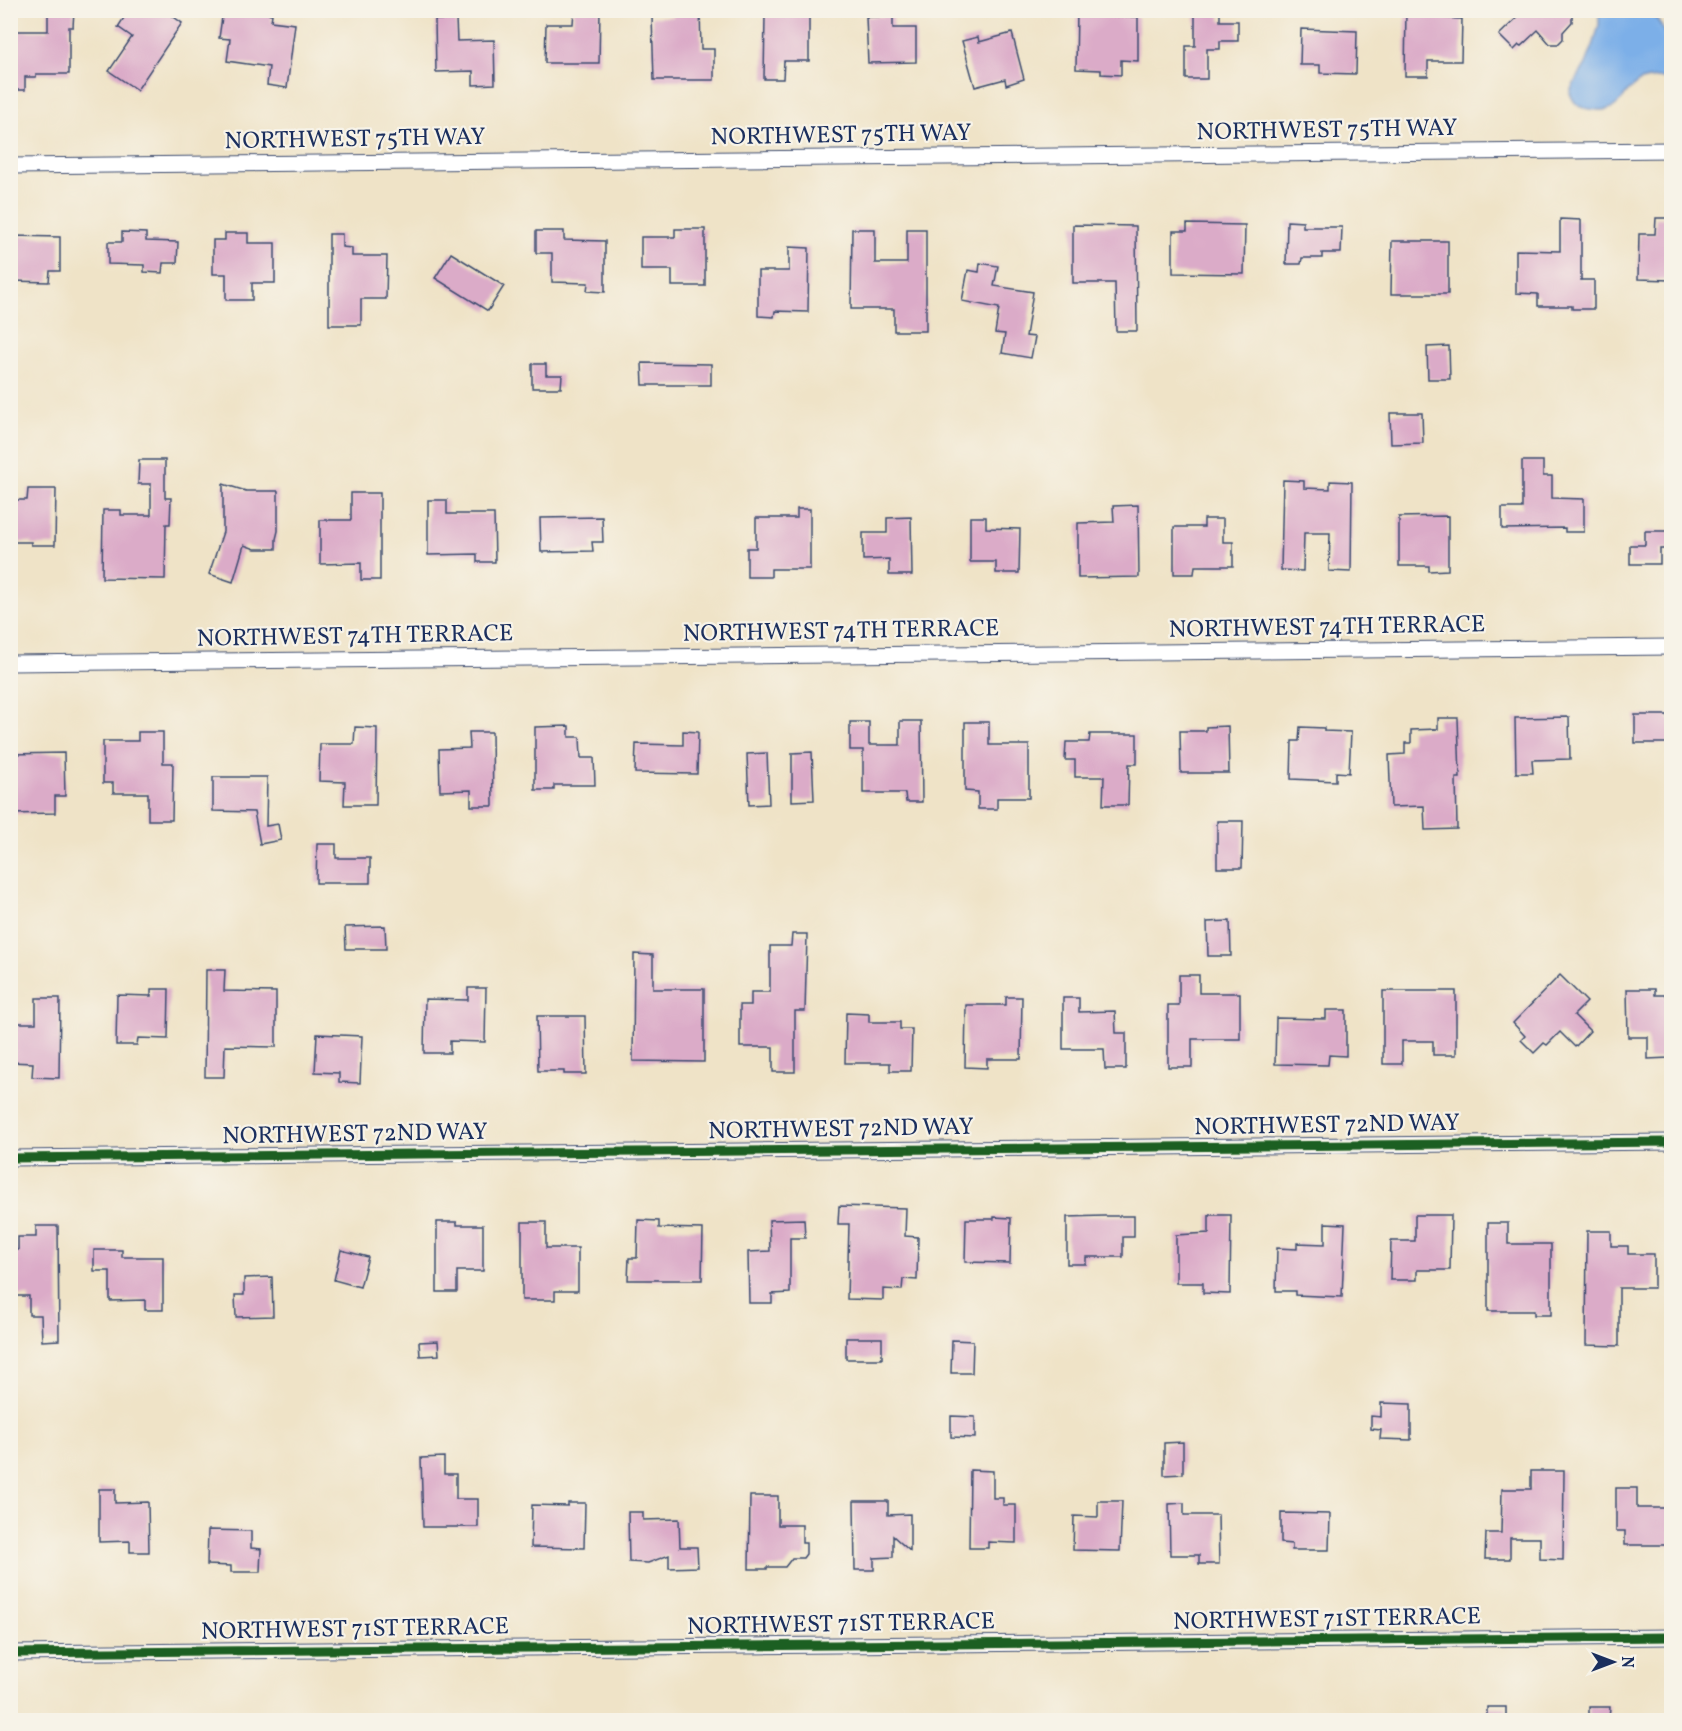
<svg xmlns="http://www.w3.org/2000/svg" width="1682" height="1731" font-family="Vollkorn,serif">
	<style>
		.water { fill: #7bafe8; stroke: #4b6fa3; stroke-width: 1.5 }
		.building { fill: #dbabc8 }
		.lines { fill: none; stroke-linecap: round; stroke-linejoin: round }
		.street-casing { stroke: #3b4a6e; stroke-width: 17 }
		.street { stroke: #fff; stroke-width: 15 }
		.cycleway-casing { stroke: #f7f3e8; stroke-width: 13 }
		.cycleway { stroke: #1b5e20; stroke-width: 9 }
		.labels { text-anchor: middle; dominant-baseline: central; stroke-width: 4.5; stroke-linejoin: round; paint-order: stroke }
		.street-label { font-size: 24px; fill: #1b2f5e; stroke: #f7f3e8 }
	</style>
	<rect width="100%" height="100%" fill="#f7f3e8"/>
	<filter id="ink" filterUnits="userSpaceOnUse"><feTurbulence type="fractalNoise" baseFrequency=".0167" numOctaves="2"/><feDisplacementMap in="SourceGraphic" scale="12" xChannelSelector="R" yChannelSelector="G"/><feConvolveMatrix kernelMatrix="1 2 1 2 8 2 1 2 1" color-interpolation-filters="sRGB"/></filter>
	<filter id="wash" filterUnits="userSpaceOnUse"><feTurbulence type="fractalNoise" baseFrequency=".008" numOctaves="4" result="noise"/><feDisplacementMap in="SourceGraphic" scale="24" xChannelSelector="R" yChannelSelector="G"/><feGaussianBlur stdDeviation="1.35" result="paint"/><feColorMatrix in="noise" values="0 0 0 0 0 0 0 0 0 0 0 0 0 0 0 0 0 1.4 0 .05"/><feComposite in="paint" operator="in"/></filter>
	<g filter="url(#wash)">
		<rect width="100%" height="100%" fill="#efe3c7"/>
		<path class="water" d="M1599 10 1652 11 1666 34 1671 37V78C1661 78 1649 77 1639 82 1618 96 1622 115 1590 109 1578 107 1574 104 1570 93L1572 87 1586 64 1594 43 1599 25Z"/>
		<g id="blocks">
			<g class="building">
				<path d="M48 10H74L73 27H69V74H36V77H25V90H10V31H48Z"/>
				<path d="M129 10H164L182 23 137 90 109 71 132 37 118 27Z"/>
				<path d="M223 10H249L272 14 271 21 295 24 287 88 267 85 269 67 227 61 230 39 219 38Z"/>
				<path d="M574 10H600L599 63H545L546 24H573Z"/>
				<path d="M673 10H700L701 49H714V80H654L652 17H673Z"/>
				<path d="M795 10H809V61H784L783 79H764L765 15 795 16Z"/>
				<path d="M1077 10H1101V16L1138 17V61L1121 60V75L1101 74V70L1076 69Z"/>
				<path d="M1195 10H1220V21H1238V41H1220V49H1207V79H1186V46H1195Z"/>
				<path d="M1406 10H1439V18L1462 19 1461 61H1428V76H1405Z"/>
				<path d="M1525 10H1568L1572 15V22L1563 32V39L1558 44H1550L1538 30 1521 46 1519 45 1514 50 1499 35Z"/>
				<path d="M893 16V28H916V62L868 63 866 17Z"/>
				<path d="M456 19 457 41 494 40 495 84 473 85V71L436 72 435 20Z"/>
				<path d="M1301 29 1357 31 1356 74 1320 73V65H1300Z"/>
				<path d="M1012 33 1024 79 1006 85 1005 79 975 87 962 41 978 37 979 42Z"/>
				<path d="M1656 218H1671V280L1638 279 1639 234H1655Z"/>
				<path d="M1560 219 1581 220V280H1594V309H1572V306H1538V294L1516 293V250L1560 251Z"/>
				<path d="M1287 221 1303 222V227H1342L1341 253H1322V258H1302L1301 264H1286Z"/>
				<path d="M1187 224 1245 225 1244 274 1173 273V231H1187Z"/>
				<path d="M1073 225 1136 226 1137 331H1116L1115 283H1073Z"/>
				<path d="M675 229H705V286H672V270H641V237H675Z"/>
				<path d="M852 229H875V263H907V229H926V331H894V309H851Z"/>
				<path d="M536 231H564V240L605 241V292L587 291 588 283 552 282V253H536Z"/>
				<path d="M122 232 146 233V241L178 242 177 263H163L162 273 144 272V265L108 264V242H122Z"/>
				<path d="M225 233H248V243H275V283H252V300H226V274H213V240H225Z"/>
				<path d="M329 234H342V247L352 248V256H387L386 299H361V325H329Z"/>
				<path d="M12 236 60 237V271H50L49 282 12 281Z"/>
				<path d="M1392 241H1448V294H1391Z"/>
				<path d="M789 247 809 248 808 312 775 311 774 317 758 316V271H789Z"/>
				<path d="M451 253 504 286 488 311 435 278Z"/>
				<path d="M980 263 998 266 994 286 1033 292 1026 336 1035 337 1031 358 1002 353 1005 334 995 333 999 308 962 301 968 270 979 272Z"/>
				<path d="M1449 346 1450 379H1428L1427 347Z"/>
				<path d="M642 363 711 364V385H643Z"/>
				<path d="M532 364H546V375H562L561 388H532Z"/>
				<path d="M1390 413H1422L1423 443 1391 444Z"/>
				<path d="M139 460H165V498H171L170 524H166L165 579 102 578 103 510H121V515H151V484H138Z"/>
				<path d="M1522 461H1543V476H1552V498L1584 499V532H1565V528L1502 529V508H1522Z"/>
				<path d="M1283 480 1304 481V488L1330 489V481L1352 482 1351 572 1329 571 1330 533H1304L1303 571 1281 570Z"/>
				<path d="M223 484 246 491H278V531L276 539V549H255L244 545 233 582 209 574 223 532Z"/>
				<path d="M28 489H56L55 545H31V542H10V500H27Z"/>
				<path d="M351 493H380V580H361V563L320 564V520H351Z"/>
				<path d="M428 500H447V514H494L495 562H477V554L428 555Z"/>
				<path d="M1138 505 1139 577 1078 578V523L1114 522 1113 506Z"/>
				<path d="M797 509H810V569H771V577H747V548H756V518H797Z"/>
				<path d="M1448 516V570L1429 571V566H1399V517Z"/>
				<path d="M602 517 603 542H592L593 551 541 552 540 518Z"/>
				<path d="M911 517 912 575H889V559L863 560V533H887V518Z"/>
				<path d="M970 517H986V528L1020 529 1019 573H996V562H970Z"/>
				<path d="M1204 519H1223V542H1233V566H1195L1194 574H1174V527H1204Z"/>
				<path d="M1645 531H1671V549H1660V564H1630V545H1645Z"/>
				<path d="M1635 715H1668V720H1671V743H1635Z"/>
				<path d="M1569 717 1570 759 1532 760 1533 773H1516L1515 718Z"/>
				<path d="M1438 718H1458L1460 778H1456L1457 829 1425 830 1424 806 1391 807 1389 755 1405 754V743H1411V730L1438 729Z"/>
				<path d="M900 721H921L922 802H906L905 793H863V750H850V722H869V745H900Z"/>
				<path d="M965 722H989V745H1029V798H997V809H978V792L965 791Z"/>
				<path d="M569 726V737H580L581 758H594L595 785H554V790H535V727Z"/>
				<path d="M1228 726 1229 773H1181L1180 731H1206V727Z"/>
				<path d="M355 727 377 728 376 805H344L345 782 319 781 320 744H354Z"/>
				<path d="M1300 727 1324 728V731L1351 732 1349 773 1336 772V781L1291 779 1292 741H1299Z"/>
				<path d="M683 731 698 732 697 774 635 773 636 744 683 745Z"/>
				<path d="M138 732H163V763H173L172 820H148V793H113V783H103V741H138Z"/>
				<path d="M469 732H492L493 806H471V790L440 791 439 749 470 748Z"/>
				<path d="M1090 734H1137V764H1129L1128 805H1103L1104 777H1075V760H1065L1066 742H1089Z"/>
				<path d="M812 752 814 800 792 801V753Z"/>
				<path d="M64 753 65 796H55V813L10 814V754Z"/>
				<path d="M767 753 769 804 749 805 747 754Z"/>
				<path d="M213 777H267L266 826 278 824 281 840 260 844 254 812 213 811Z"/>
				<path d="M1217 821H1243L1242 868H1217Z"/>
				<path d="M317 844H336V858H370V883H316Z"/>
				<path d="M1230 921 1231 956H1208L1207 922Z"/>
				<path d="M385 926 386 949H346L345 927Z"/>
				<path d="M792 934H807L805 1011H795V1072H773V1047H740V1005H751V992H770V946H791Z"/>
				<path d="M634 954 653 955V989H704V1062L633 1061Z"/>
				<path d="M206 970H225L224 991 276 992V1047L225 1046 224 1077H205Z"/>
				<path d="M1179 975H1199V993H1240V1039H1192V1067H1168V1005H1179Z"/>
				<path d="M1560 975 1587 1002 1574 1015 1590 1031 1575 1047 1560 1032 1547 1045 1544 1043 1534 1053 1521 1040 1525 1036 1513 1023Z"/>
				<path d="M468 988H486L485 1042 450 1041V1053H424L425 999 468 1000Z"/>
				<path d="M151 989H169L168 1039 138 1038 137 1045H116L117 995 151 996Z"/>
				<path d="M1627 989H1655V995H1671V1033H1669V1058L1648 1059V1037H1628Z"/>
				<path d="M1383 991H1456V1055H1433V1041H1402V1064H1383Z"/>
				<path d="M1006 997H1022L1021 1059H987V1068L965 1067 966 1005H1006Z"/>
				<path d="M36 998H60L59 1078 32 1077 33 1063 10 1062V1023H36Z"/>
				<path d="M1063 998H1079V1012L1115 1011 1116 1033H1126V1069H1105L1104 1049H1063Z"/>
				<path d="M1326 1010H1346V1056L1329 1055 1328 1065 1275 1064 1276 1018 1326 1019Z"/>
				<path d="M846 1013 869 1014V1022H900V1029H912L911 1071H890V1063H845Z"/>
				<path d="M537 1016H585L586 1074H564V1071H538Z"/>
				<path d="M317 1034 362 1036 360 1083 339 1082V1073L315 1072Z"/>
				<path d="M839 1206 906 1208 905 1236 918 1237 917 1280 903 1279 902 1290 883 1289V1300L847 1299 849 1224H838Z"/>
				<path d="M1209 1215H1231L1230 1294 1203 1293V1283H1176V1235L1209 1233Z"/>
				<path d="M1415 1215H1451L1450 1270H1417V1280H1390L1391 1241H1415Z"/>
				<path d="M1104 1216H1134V1237H1123V1257H1086V1264H1067V1217Z"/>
				<path d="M994 1217 1011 1218 1010 1263 965 1262 966 1219H994Z"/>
				<path d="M804 1219 805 1238H790V1293L772 1294V1303H749L748 1252 770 1251 769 1220Z"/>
				<path d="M638 1220 659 1221V1228L703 1229 702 1280H628L629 1258H637Z"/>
				<path d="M437 1222H457V1225H483V1271H457V1292H437Z"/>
				<path d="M522 1222H546V1248H578V1291H555V1300H522Z"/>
				<path d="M1325 1223 1345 1224 1342 1297 1295 1295V1291H1276L1277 1248 1297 1249V1243L1325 1244Z"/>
				<path d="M1488 1223H1508V1244H1551V1315H1534V1311H1488Z"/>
				<path d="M36 1226H58L59 1340 42 1341 41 1315H29V1296H10V1250H18V1237H36Z"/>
				<path d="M1587 1231H1611V1246H1628V1254H1654V1288H1619V1346L1586 1345Z"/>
				<path d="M94 1250H122V1257H163V1310H145V1300L110 1301V1271H94Z"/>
				<path d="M341 1250 368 1257 360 1287 334 1280Z"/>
				<path d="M272 1277 273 1316 236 1317 235 1295H244V1278Z"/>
				<rect x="846" y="1338" width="36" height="21"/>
				<path d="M952 1340 973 1341 972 1373H951Z"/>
				<path d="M438 1341 439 1355 420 1356 419 1342Z"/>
				<path d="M1381 1403 1411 1404V1440L1380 1439 1381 1430 1371 1429V1416L1381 1417Z"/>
				<path d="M951 1416 975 1417V1438L951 1437Z"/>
				<path d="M1183 1442V1474L1164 1475V1443Z"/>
				<path d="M444 1457V1474H456V1499H478V1527H423L421 1458Z"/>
				<path d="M970 1470 993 1471V1498H1003V1505H1016V1543L988 1542V1548H969Z"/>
				<path d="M1531 1471H1564L1563 1560 1540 1559V1538H1510V1559H1485L1486 1533H1501L1502 1489H1531Z"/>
				<path d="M1616 1488H1637V1508H1671V1545H1625V1531H1616Z"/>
				<path d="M99 1489H115V1503L148 1502 149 1552H130V1541L99 1542Z"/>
				<path d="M750 1496H778V1525H802V1543H806V1554L803 1558H792L785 1567H767V1569H749Z"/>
				<path d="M854 1501H888V1515L910 1514V1551L893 1536V1557L874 1558V1570H855Z"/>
				<path d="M1098 1501H1122L1120 1551 1073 1550 1074 1516 1098 1517Z"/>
				<path d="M568 1503H585L584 1548 531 1547 532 1505 568 1506Z"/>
				<path d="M1184 1503V1515H1218L1219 1564H1199V1555H1170L1169 1504Z"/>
				<path d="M628 1512H643V1520L679 1519 680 1547H697L698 1567 669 1568V1555L648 1563 629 1562Z"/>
				<path d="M1281 1513 1330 1514 1329 1550H1292V1544L1281 1543Z"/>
				<path d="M208 1530 251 1531V1548L261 1549 260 1572H231V1566L207 1565Z"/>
				<rect x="1487" y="1707" width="19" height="13"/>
				<path d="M1589 1707H1610L1609 1720H1589Z"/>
			</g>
		</g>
	</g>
	<g filter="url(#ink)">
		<use href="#blocks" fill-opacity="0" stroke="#3b4a6e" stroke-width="1.5"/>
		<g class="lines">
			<g class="street-casing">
				<g id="street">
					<path d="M10 166 1672 150"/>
					<path d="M10 663 1672 647"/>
					<path d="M10 1158 1672 1142"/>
					<path d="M10 1653 1672 1637"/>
				</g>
			</g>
			<use href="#street" class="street"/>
			<g class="cycleway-casing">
				<g id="cycleway">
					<path d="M10 1158 1672 1142"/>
					<path d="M10 1653 1672 1637"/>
				</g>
			</g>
			<use href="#cycleway" class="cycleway"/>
		</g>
	</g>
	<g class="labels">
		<g class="street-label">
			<text transform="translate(1327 131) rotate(-1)">NORTHWEST 75TH WAY</text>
			<text transform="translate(841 136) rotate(-1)">NORTHWEST 75TH WAY</text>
			<text transform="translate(355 140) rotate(-1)">NORTHWEST 75TH WAY</text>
			<text transform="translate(1327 628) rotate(-1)">NORTHWEST 74TH TERRACE</text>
			<text transform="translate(841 632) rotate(-1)">NORTHWEST 74TH TERRACE</text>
			<text transform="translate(355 637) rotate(-1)">NORTHWEST 74TH TERRACE</text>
			<text transform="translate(1327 1126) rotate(-1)">NORTHWEST 72ND WAY</text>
			<text transform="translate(841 1130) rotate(-1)">NORTHWEST 72ND WAY</text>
			<text transform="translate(355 1135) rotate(-1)">NORTHWEST 72ND WAY</text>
			<text transform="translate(1327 1620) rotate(-1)">NORTHWEST 71ST TERRACE</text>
			<text transform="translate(841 1625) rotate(-1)">NORTHWEST 71ST TERRACE</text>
			<text transform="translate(355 1630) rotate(-1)">NORTHWEST 71ST TERRACE</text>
		</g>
	</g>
	<rect width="1682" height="1731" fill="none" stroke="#f7f3e8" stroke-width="36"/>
	<g transform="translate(1613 1662) rotate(90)" stroke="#f7f3e8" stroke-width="4.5" paint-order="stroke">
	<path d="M0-4.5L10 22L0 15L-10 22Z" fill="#1b2f5e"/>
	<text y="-9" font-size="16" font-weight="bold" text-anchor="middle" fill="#1b2f5e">N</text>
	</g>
</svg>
